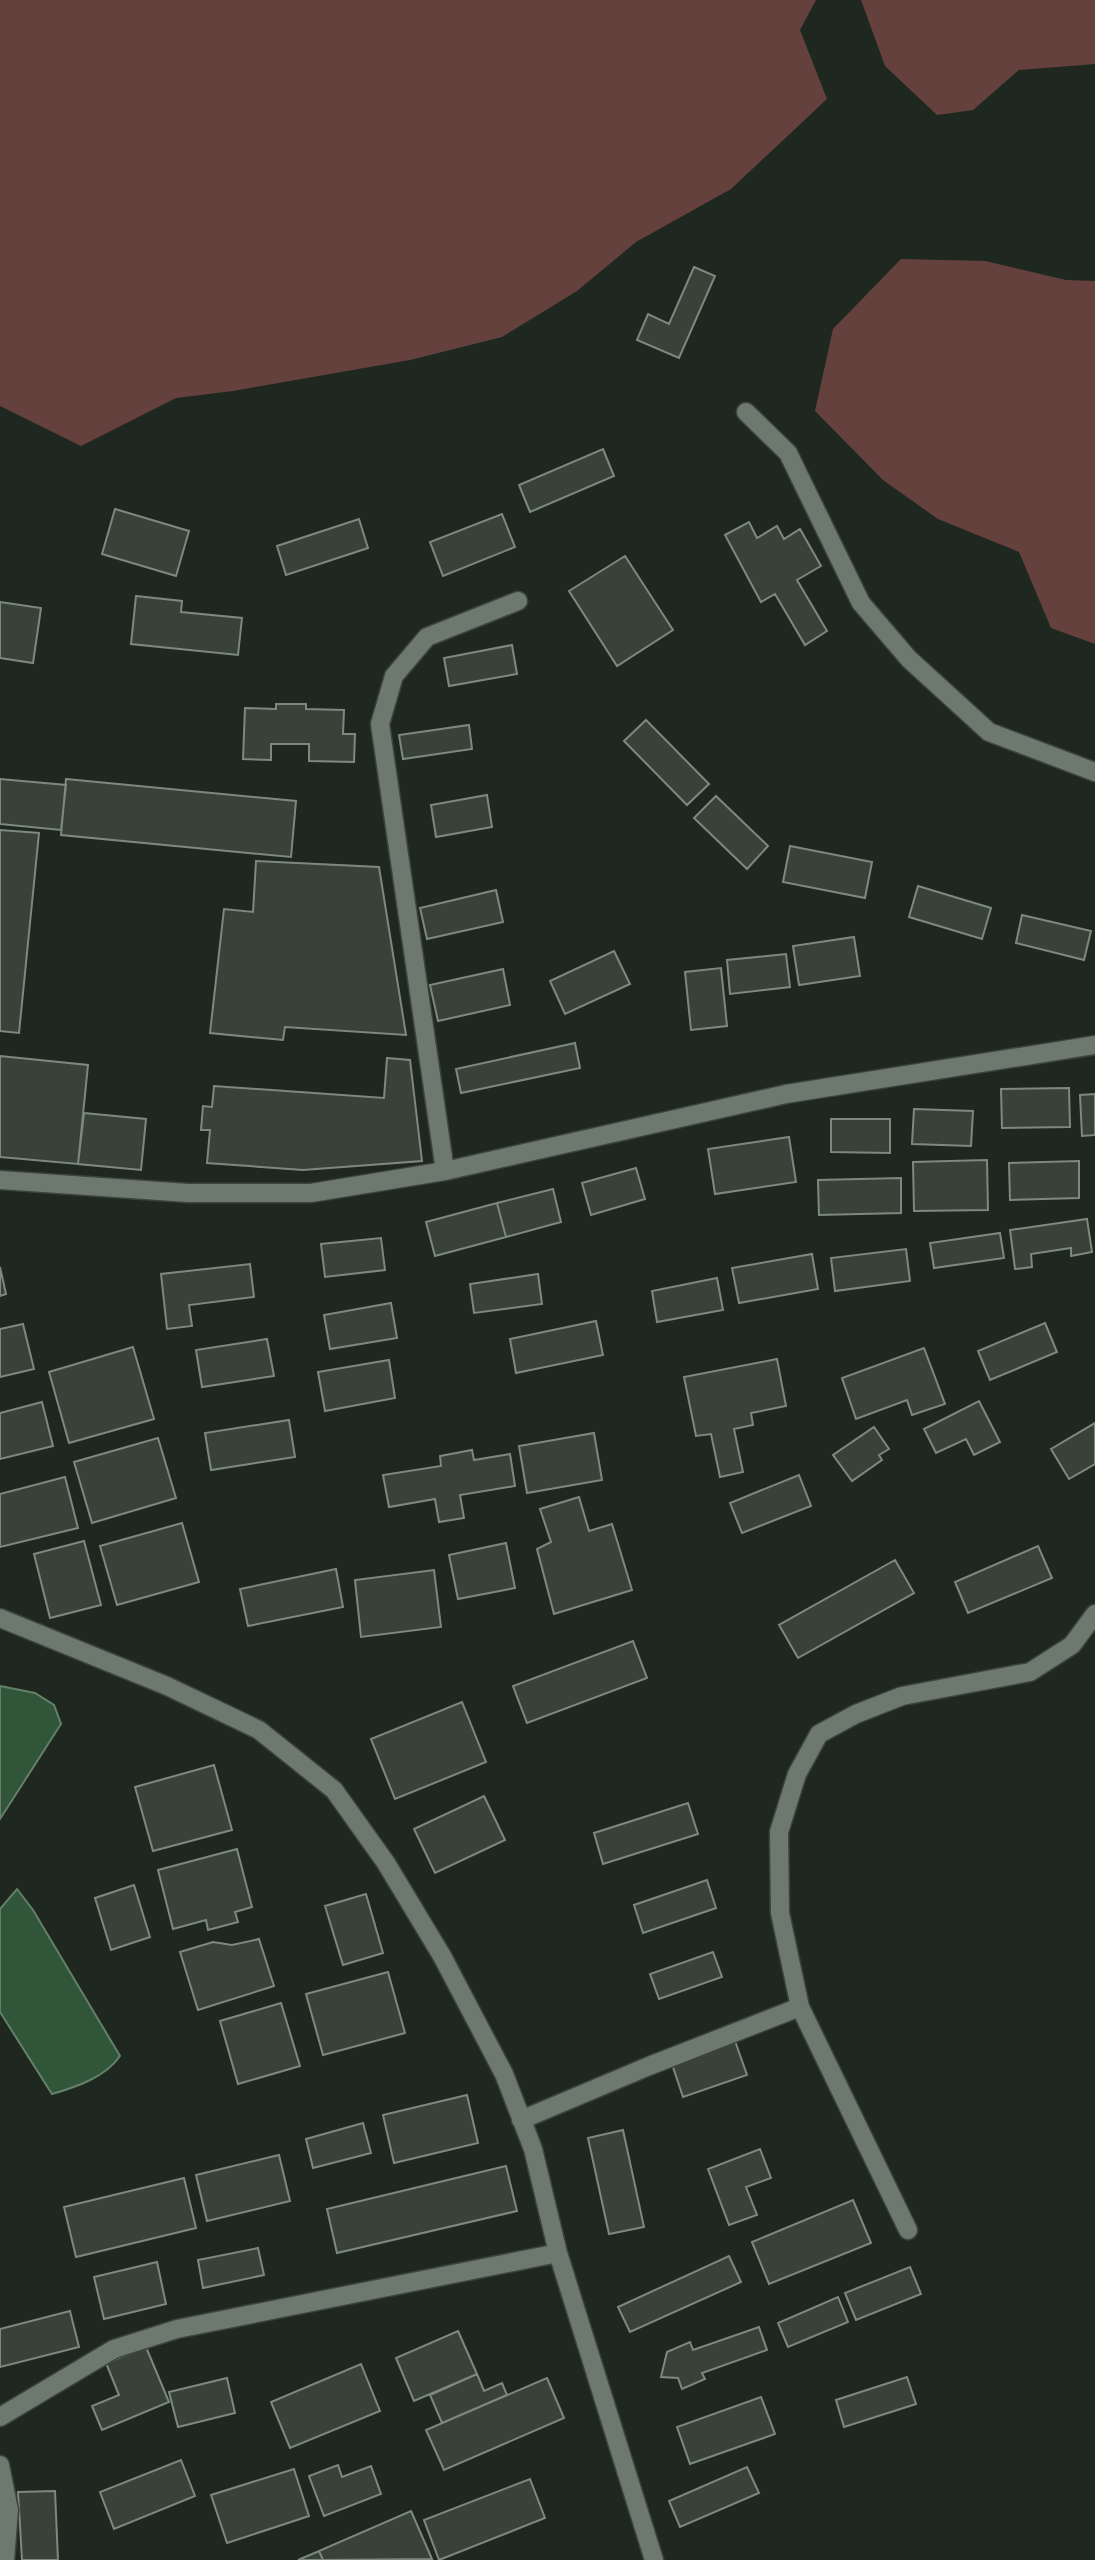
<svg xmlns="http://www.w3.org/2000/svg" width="1095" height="2560" font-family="Ubuntu,sans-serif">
<rect width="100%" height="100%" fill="#1f2820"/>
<path fill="#65413e" d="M0,0h816l-16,30 27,69 -96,90 -95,53 -59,49 -75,46 -92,23 -177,31 -57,7 -95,48 -81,-40z
M861,0h234v64l-76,6 -46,40 -36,5 -52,-49z
M901,259l84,2 81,19 29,1v363l-44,-16 -32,-76 -81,-33 -55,-39 -68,-69 18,-82z"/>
<path fill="#315539" stroke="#64806a" stroke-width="2" d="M0,1686l35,7 19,12 7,19 -61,95z
M17,1889l16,21 87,146c-14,21 -44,31 -68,38l-52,-82v-103z"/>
<path fill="#384239" stroke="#7d897f" stroke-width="2" d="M694,267l21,9 -36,82 -42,-18 11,-26 21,10z
M603,449l11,27 -84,36 -11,-27z
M115,509l74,22 -13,45 -74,-22z
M502,514l13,33 -72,29 -13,-34z
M359,519l9,29 -82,27 -9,-29z
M749,522l8,16 20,-12 7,13 16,-10 21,37 -24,14 30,51 -22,14 -30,-51 -14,8 -36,-67z
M625,556l48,74 -56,36 -48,-75z
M136,596l46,5 -1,11 61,6 -4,37 -107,-11z
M0,602l41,6 -8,55 -33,-5z
M512,645l5,29 -68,12 -5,-28z
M276,704h30v5l38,1 -1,24h12l-1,28 -45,-1v-17h-38v16l-28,-1 2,-51 31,1z
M646,720l63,64 -22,21 -63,-64z
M469,725l3,24 -69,10 -4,-24z
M0,779l66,6 -5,45 -61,-6z
M66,779l230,22 -5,56 -230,-22z
M487,795l5,32 -56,10 -5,-32z
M716,796l52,50 -21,23 -53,-51z
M0,830l39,3 -20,200 -19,-2z
M790,846l82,16 -7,36 -82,-16z
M256,861l123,6 27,168 -121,-8 -2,13 -73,-7 14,-124 29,3z
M918,886l73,22 -9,31 -73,-22z
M496,890l7,32 -76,17 -7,-31z
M1022,915l69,16 -7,29 -68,-17z
M854,937l6,39 -61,9 -6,-39z
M614,951l16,33 -65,30 -15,-33z
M786,954l4,33 -60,7 -3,-34z
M721,968l6,58 -36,4 -6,-58z
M503,969l7,36 -72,16 -8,-36z
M575,1043l5,25 -119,25 -5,-24z
M0,1056l88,9 -10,99 -78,-7z
M387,1058l23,2 12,101 -119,9 -96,-7 3,-33h-9l2,-24 9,1 2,-21 170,12z
M1069,1088l1,39 -68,1 -1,-39z
M1095,1094v41l-13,1 -2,-41z
M914,1109l59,2 -2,35 -59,-2z
M84,1113l62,6 -5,51 -63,-6z
M831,1119h59v34l-59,-1z
M789,1137l7,45 -81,12 -7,-45z
M987,1160l1,50 -74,1 -1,-49z
M1079,1161v37l-69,2 -1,-37z
M636,1168l9,31 -54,16 -9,-32z
M901,1178v35l-82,2 -1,-35z
M553,1189l8,33 -55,15 -9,-34z
M497,1203l9,34 -71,19 -9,-34z
M1087,1219l5,33 -21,4v-8l-40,6 1,13 -17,2 -5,-39z
M1000,1233l4,25 -70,10 -4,-25z
M381,1238l4,32 -60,7 -4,-33z
M906,1249l4,32 -75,10 -4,-33z
M812,1254l6,35 -79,14 -7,-35z
M250,1264l4,33 -65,8 3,21 -25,3 -6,-55z
M0,1267l6,27 -6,2z
M538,1274l4,30 -68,9 -4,-29z
M717,1278l6,32 -66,12 -5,-31z
M391,1303l6,35 -67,11 -6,-34z
M596,1321l7,34 -87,18 -6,-34z
M1045,1323l12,29 -67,28 -12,-29z
M23,1324l11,45 -34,8v-48z
M267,1339l7,37 -72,11 -6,-37z
M133,1347l21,72 -85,24 -20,-71z
M924,1348l21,56 -33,11 -5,-15 -51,19 -14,-41z
M777,1359l9,47 -35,7 2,12 -19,4 9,43 -23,5 -9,-43 -15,2 -12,-59z
M389,1360l6,38 -70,13 -7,-39z
M979,1401l21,41 -26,13 -8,-16 -30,14 -12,-24z
M42,1402l11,44 -53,13v-46z
M289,1420l6,37 -84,13 -6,-37z
M1095,1423v41l-26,15 -18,-30z
M874,1427l15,22 -10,6 3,5 -30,21 -19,-26z
M594,1433l8,47 -75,13 -8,-47z
M158,1438l18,60 -84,25 -18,-61z
M472,1450l2,10 36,-6 5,32 -55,9 4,23 -25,4 -4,-23 -46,8 -6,-32 58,-9 -1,-10z
M799,1475l12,31 -69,27 -12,-30z
M65,1477l13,51 -78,19v-53z
M579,1497l10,34 23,-7 20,66 -78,24 -17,-65 14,-7 -11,-33z
M182,1523l17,59 -82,23 -17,-59z
M84,1541l17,64 -51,13 -16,-64z
M506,1543l9,45 -57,11 -9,-44z
M1038,1546l14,32 -84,35 -13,-31z
M895,1560l19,33 -116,65 -19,-33z
M336,1569l7,38 -95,19 -8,-37z
M434,1570l7,57 -80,10 -6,-57z
M633,1641l14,37 -120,45 -14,-37z
M462,1702l24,60 -91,37 -24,-60z
M214,1765l18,65 -79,21 -18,-64z
M484,1796l21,44 -70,33 -21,-44z
M688,1803l10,31 -95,30 -9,-31z
M237,1849l15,58 -17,5 3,10 -30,8 -2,-10 -33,9 -15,-59z
M707,1880l9,28 -73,25 -9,-28z
M134,1885l16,52 -39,13 -16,-52z
M366,1894l17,59 -40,12 -18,-59z
M259,1939l15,47 -76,24 -18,-58 33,-10 19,3z
M713,1952l9,25 -63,22 -9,-25z
M388,1972l17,61 -82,22 -17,-61z
M281,2003l19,63 -62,18 -18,-63z
M735,2041l12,34 -64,22 -11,-33z
M467,2095l11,48 -84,20 -11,-48z
M363,2123l8,30 -58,15 -7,-29z
M623,2130l21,97 -35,7 -21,-96z
M760,2149l11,29 -25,9 11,28 -28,10 -21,-56z
M279,2155l11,46 -83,20 -11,-46z
M506,2166l11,45 -180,42 -10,-44z
M184,2178l12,50 -120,29 -12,-50z
M853,2200l18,43 -102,41 -17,-42z
M258,2248l6,27 -61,13 -5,-28z
M729,2256l12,26 -111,50 -12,-25z
M157,2262l9,42 -62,15 -10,-42z
M910,2267l11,27 -65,26 -11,-27z
M838,2297l10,25 -60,25 -10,-24z
M70,2311l9,36 -79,20v-38z
M759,2327l8,23 -65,23 3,6 -23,10 -4,-11 -17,-1 6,-25 23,-10 3,8z
M458,2331l19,43 -63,27 -18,-43z
M146,2347l23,55 -67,28 -10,-24 27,-11 -13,-32z
M361,2364l19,47 -90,37 -19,-46z
M477,2374l7,17 18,-8 5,12 -65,28 -12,-28z
M907,2377l9,27 -72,23 -8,-27z
M227,2378l8,35 -57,14 -9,-35z
M547,2378l17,40 -120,52 -18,-40z
M761,2397l14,37 -85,30 -13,-37z
M181,2460l14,36 -81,33 -14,-37z
M338,2465l4,12 29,-11 10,28 -57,22 -15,-40z
M747,2467l12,26 -79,34 -11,-26z
M294,2469l15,47 -82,27 -16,-48z
M530,2479l15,39 -106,42 -15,-40z
M55,2491l3,69h-36l-4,-68z
M411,2511l21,48 -109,1 -4,-9z
M319,2551l4,9h-25z"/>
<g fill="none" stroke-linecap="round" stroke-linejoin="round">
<defs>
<path id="street" d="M746,412l42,41 73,150 48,56 80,73 106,40
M445,1171l-65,-447 14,-48 33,-39 91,-36
M0,1180l188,13h123l134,-22 341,-77 309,-49
M0,1618l167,68 92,44 75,60 52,73 56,93 62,118 29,75 25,104 96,307
M521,2120l128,-54 151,-59
M908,2230l-108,-223 -20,-94 -1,-81 18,-58 22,-40 37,-20 46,-18 128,-24 42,-27 23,-31
M0,2417l114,-68 63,-20 381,-76
M0,2465l9,45 -4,50"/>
</defs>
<use href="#street" stroke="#3b433d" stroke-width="21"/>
<use href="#street" stroke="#6d786f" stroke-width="18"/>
</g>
</svg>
